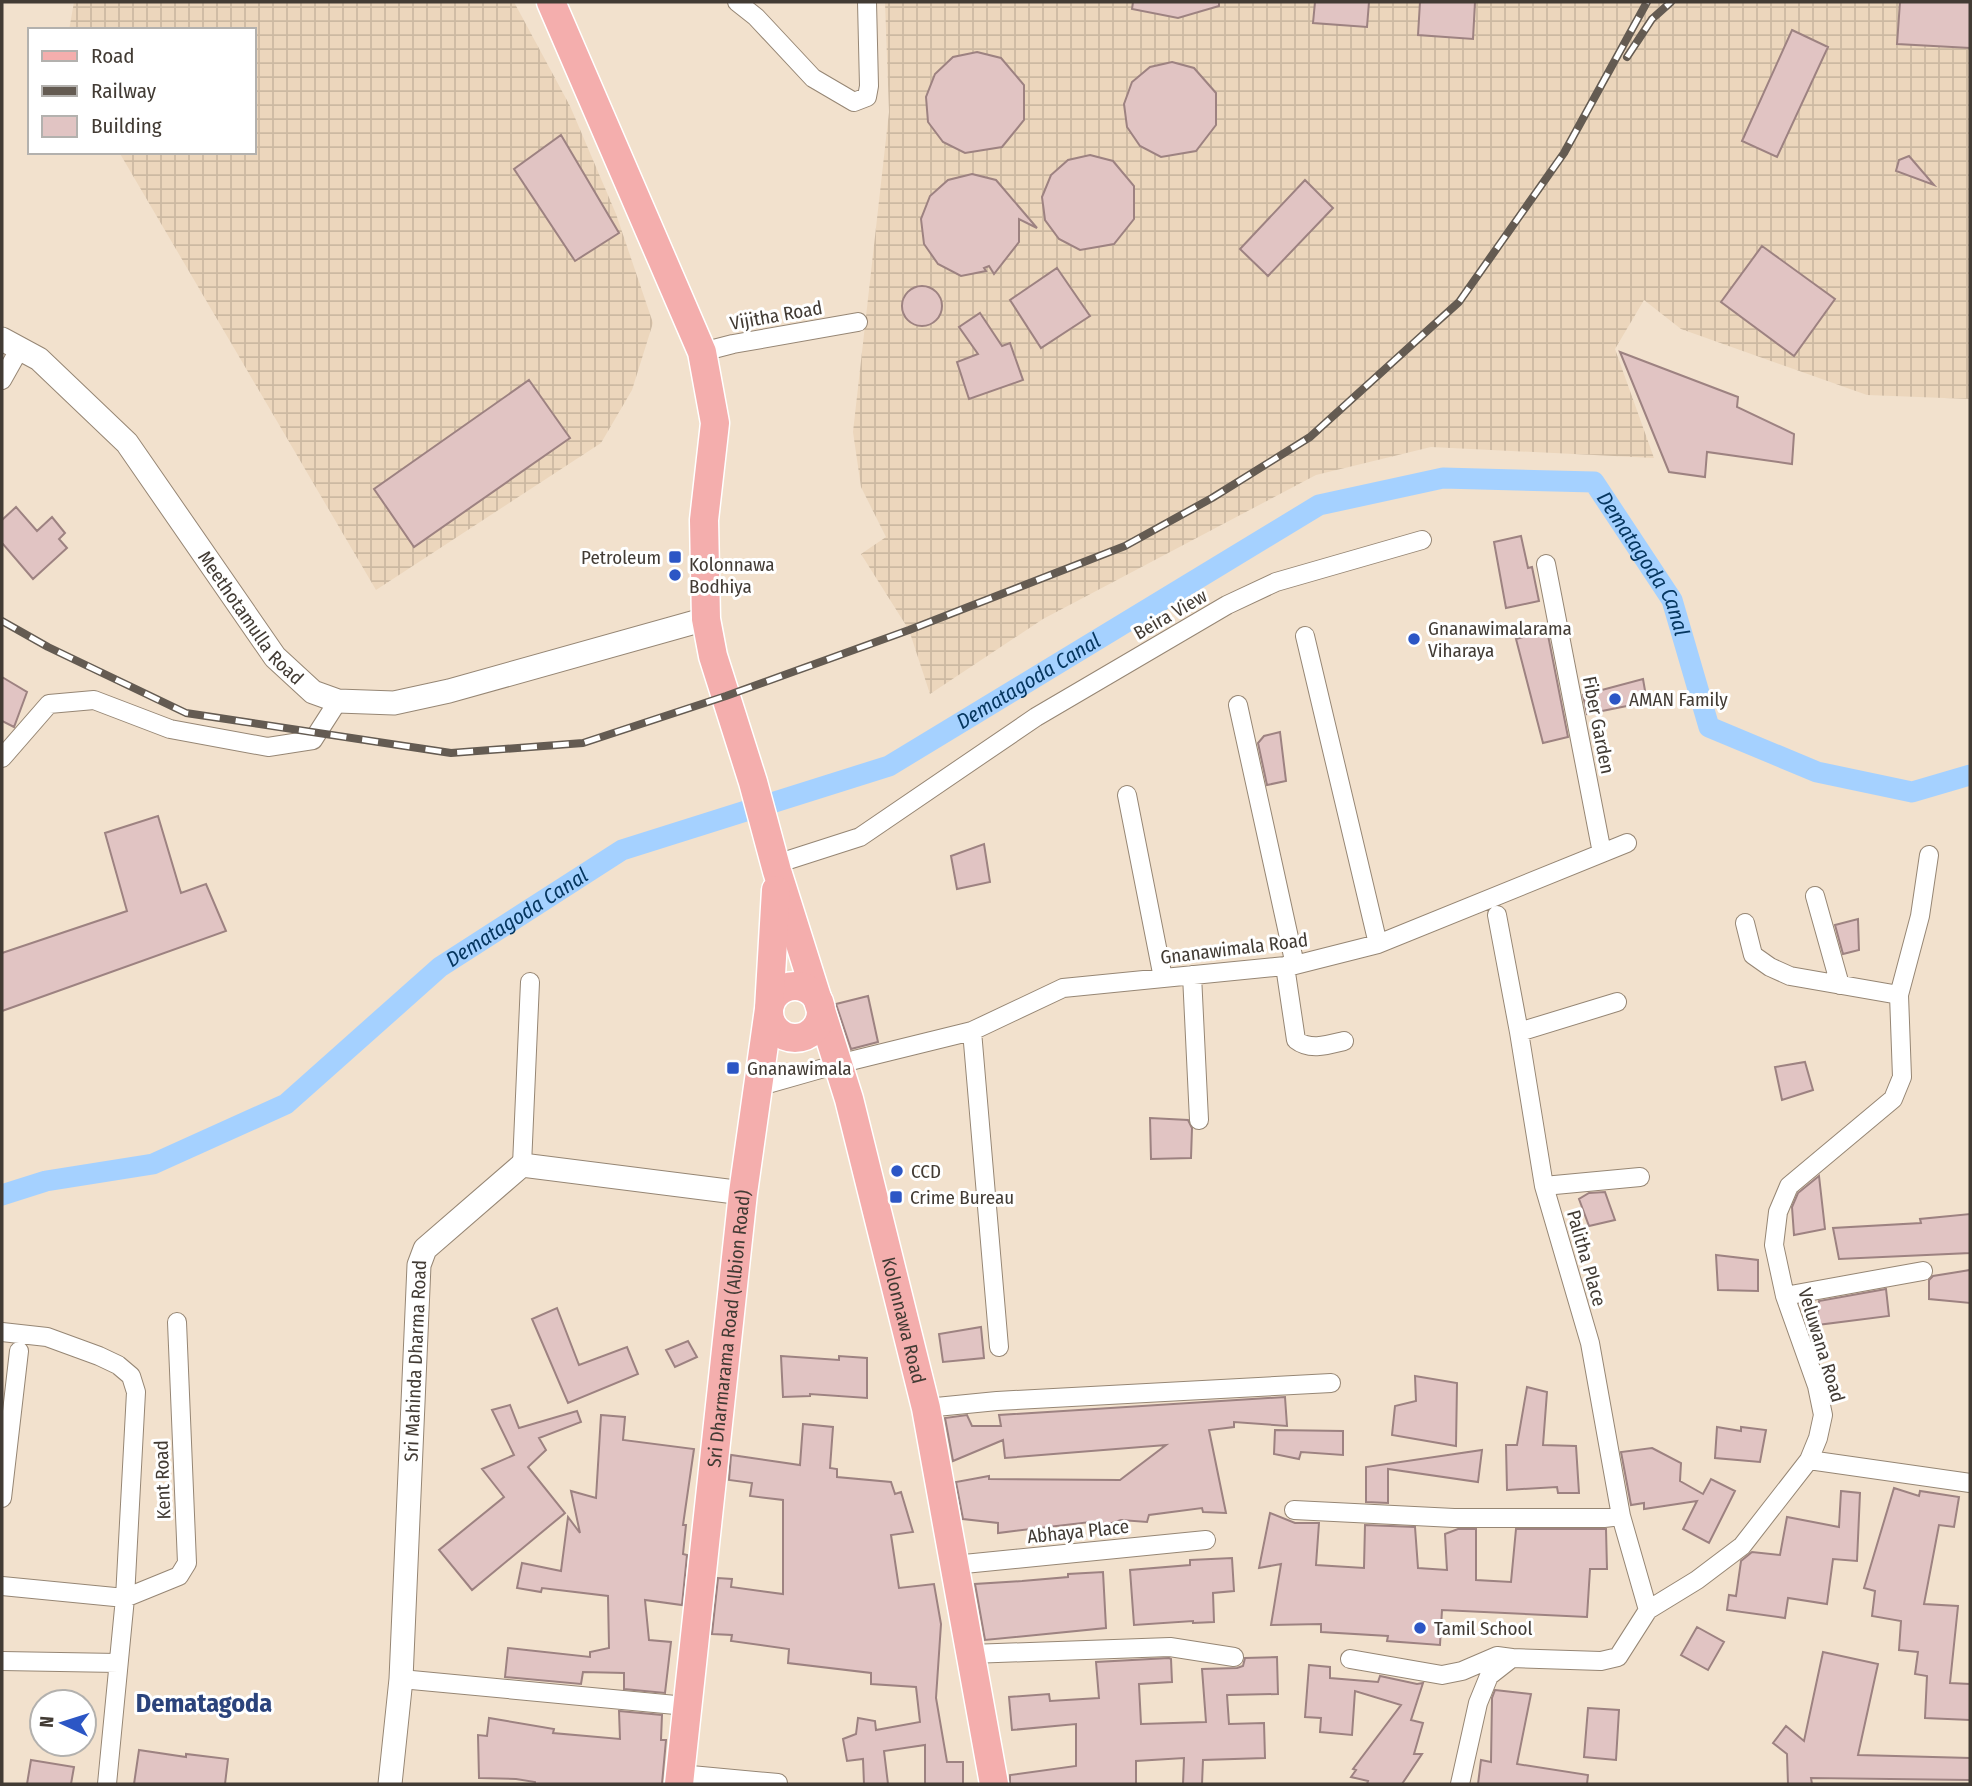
<svg xmlns="http://www.w3.org/2000/svg" width="1972" height="1786" font-family="'Fira Sans Condensed',sans-serif">
<defs>
<pattern id="industrial-grid" width="8" height="8" patternUnits="userSpaceOnUse" patternTransform="scale(1.75)"><rect width="8" height="8" fill="#ecd6bc"/><path d="M0 4h8M4 0v8" fill="none" stroke="#ccb9a2"/></pattern>
</defs>
<rect width="100%" height="100%" fill="#f2e1cd"/>
<path fill="url(#industrial-grid)" d="M74,2h440l56,104 46,108 37,109 -21,67 -31,53 -225,147 -257,-438h135v-122h-185z
M885,2h1085v397l-103,-4 -186,-66 -37,-29 -29,49 39,109 -223,-11 -115,28 -273,144 -113,75 -21,-64 -48,-76 25,-17 -25,-50 -8,-55 36,-320z"/>
<g fill="none" stroke-linecap="round" stroke-linejoin="round">
<path stroke="#a5d1ff" stroke-width="21" id="s1" d="M2,1195l44,-14 107,-17 133,-60 154,-137 182,-117 267,-84 430,-261 124,-27 151,4 78,118 37,127 108,45 95,20 58,-17"/>
</g>
<path fill="#e1c4c3" stroke="#9d8281" stroke-width="2" d="M1133,2h86v4l-41,12 -46,-9z
M1315,2h54l-2,25 -54,-4z
M1420,2h55l-2,37 -55,-4z
M1900,2h70v46l-73,-4z
M1792,30l36,17 -51,110 -35,-16z
M977,52l24,6 23,27v35l-22,27 -37,6 -22,-11 -15,-20 -2,-25 9,-23 18,-17z
M1172,62l22,6 22,25v32l-20,26 -35,6 -21,-11 -13,-19 -3,-23 8,-22 18,-15z
M561,135l58,98 -44,28 -61,-92z
M1090,155l23,6 21,25v33l-20,25 -34,6 -21,-11 -14,-19 -3,-23 9,-22 17,-15z
M1909,156l25,29 -38,-14 3,-11z
M972,174l24,6 41,48 -18,-9v23l-25,32 -5,-8 -5,2 2,3 -25,5 -23,-12 -14,-20 -3,-25 9,-23 18,-16z
M1305,180l28,28 -65,68 -28,-27z
M1762,246l73,53 -41,57 -73,-54z
M1057,268l33,48 -49,32 -31,-48z
M902 306a20 20 0 1 1 40 0a20 20 0 1 1-40 0Z
M980,313l22,33 8,-3 13,37 -54,19 -12,-37 21,-8 -19,-27z
M1620,352l118,45 -1,10 57,27 -2,30 -85,-12 -2,25 -36,-5z
M529,380l41,58 -156,109 -40,-58z
M16,507l21,24 15,-14 13,16 -6,6 8,9 -34,31 -31,-36v-23z
M1521,536l7,32 4,-1 7,34 -33,7 -12,-66z
M1547,630l21,107 -25,6 -27,-104z
M2,677l25,15 -13,35 -12,-6z
M1643,679l4,23 -60,12 -4,-19z
M1280,732l6,49 -19,4 -9,-42 6,-7z
M158,816l23,77 25,-9 20,47 -224,80v-58l125,-42 -22,-78z
M984,844l6,38 -33,7 -6,-33z
M1858,919l1,31 -16,4 -8,-29z
M868,996l10,46 -27,7 -15,-45z
M1805,1062l8,28 -31,10 -7,-33z
M1150,1118l38,2 4,8 -1,30 -40,1z
M1819,1176l6,53 -31,6 -2,-28 6,-14z
M1605,1192l10,28 -26,6 -10,-27 10,-6z
M1970,1214v39l-131,6 -6,-31 88,-5 -1,-4z
M1716,1255l42,5v31l-40,-1z
M1970,1270v33l-41,-4v-19l4,-4z
M1886,1289l3,27 -72,9 2,-24z
M557,1308l22,57 48,-18 11,27 -70,29 -36,-84z
M981,1327l3,31 -41,4 -4,-28z
M688,1341l9,16 -22,10 -9,-17z
M781,1356l58,4v-4l28,2v40l-57,-4v2l-27,1z
M1415,1376l42,7 -1,63 -64,-11 3,-29 21,-5z
M1527,1387l20,5 -4,53 33,1 3,47h-21l-1,-6 -50,3 -1,-45h11z
M1285,1397l2,29 -53,-4v5l-25,3 17,83 -23,-1 -1,-4 -53,7 -2,7 -26,-2 -30,10 -1,-8 -92,11v-10l-35,-4 -7,-37 33,-6v3l131,1 46,-35 -161,13 -2,-18 -50,21 -8,-43 22,-3 5,11h29l-2,-11z
M510,1405l9,23 58,-17 4,11 -42,16 7,12 -18,17 37,46 -93,77 -33,-40 65,-53 -22,-28 32,-14 -22,-45z
M601,1415l24,2 -2,23 71,9 -11,76h3l-3,29 4,1 -5,50 -37,-5 4,40 22,2 -6,51 -41,-4v-16l-41,-1 -2,12 -76,-7 3,-29 82,9v-5l19,-4 -1,-52 -66,-8 -1,4 -24,-4 5,-25 39,8 7,-54 12,16 -9,-42 25,7z
M803,1424l30,3 -3,41 7,1v8l54,5 4,12 6,-2 12,40 -22,3 8,53 35,-4 7,40 -5,74 11,64h16v22h-38v-39l-41,6 4,33h-24l-1,-25 -16,2 -4,-22 13,-5 2,-16 17,3 1,9 44,-8 -4,-35 -45,-3v-11l-83,-10 1,-14 -58,-8 1,-6 -20,-1 6,-56 14,1 -1,8 52,7v-94l-33,-4 2,-13 -23,-3 2,-25 69,10z
M1717,1427l24,4v-4l25,3 -6,32 -45,-4z
M1275,1430l68,1v24l-42,-3 -2,7 -25,-5z
M1652,1448l29,15 -1,18 23,13 8,-15 24,12 -26,52 -26,-14 14,-28 -53,8v-6l-13,2 -10,-53z
M1482,1450l-4,32 -90,-13v34l-22,-1v-35z
M1894,1488l25,8 1,-5 39,6 -5,30 -15,-2 -15,79 34,2 -8,77 20,1v36l-45,-2 2,-42 -12,-2 3,-22 -19,-2 2,-29 -29,-5 3,-25 -11,-3z
M1841,1491l19,2 -3,68 -24,-2 -6,45 -39,-6 -3,20 -58,-8 2,-15 7,1 5,-35 11,-9 28,3 7,-38 52,10z
M1270,1513l25,10h24l-3,42 48,3 1,-43 50,2 3,41 29,2 -2,-36 13,-5h18v51l35,2 5,-53h90l1,40h-17l-3,48 -145,-7 -2,35 -53,-4 1,-5 -67,-4v-8l-50,1 10,-61 -22,4z
M1232,1558l2,33 -21,2 1,29 -21,1v-2l-59,4 -4,-55 60,-5v-5z
M1103,1572l3,56 -121,12 -10,-56 47,-3 46,-4v-3z
M1697,1627l27,15 -16,28 -27,-15z
M1823,1652l55,12 -20,91 112,3v22l-159,-2 1,6h-24l-1,-30 -14,-11 13,-17 18,15z
M1277,1657l1,37 -51,1 2,29 35,-1 1,35 -62,2 -1,24h-19l1,-26 -48,3v23h-126v-9l66,-9v-42l-64,6 -3,-33 40,-3 1,7 49,-3 -3,-36 73,-4 2,1 1,23 -33,2 2,40 65,-2 -4,-53 35,-1 6,-2 2,-8z
M1309,1665l21,2v11l48,4 2,-6 37,8 6,-1 -12,37 12,3 -9,31h8l-20,30h-35l1,-3 -17,-4 5,-7 -3,-1 48,-64 -46,-14 -3,44 -32,-3 1,-14 -16,-1z
M1495,1690l36,4 -14,70 71,11 -1,9h-109l3,-24 10,2 1,-64z
M1588,1708l31,2 -3,50 -32,-3z
M619,1711l43,4 -1,25h5l-4,44h-127v-2l-19,-3 -37,-1 -1,-43 9,1 2,-18 65,11 -1,4 67,6z
M139,1750l47,7v-3l42,5 -3,25h-91z
M31,1760l43,7 -3,17h-44z"/>
<g fill="none" stroke-linecap="round" stroke-linejoin="round">
<defs>
<path id="minor" d="M737,2l19,15 57,61 41,24 13,-5 2,-11 -2,-84
M702,352l31,-8 125,-22
M2,380l18,-32
M1546,564l56,289
M1305,636l73,308
M1238,705l57,260
M2,758l47,-54 45,-4 76,29 98,18 45,-7 25,-39
M1127,795l36,183
M776,864l84,-27 176,-120 191,-112 49,-23 146,-42
M1815,896l25,89
M1497,915l22,117 25,154 46,157 31,173 27,94
M1745,923l8,32 17,12 20,9 109,19
M1285,966l11,74c14,11 32,5 48,1
M1192,975l7,145
M972,1031l27,316
M1519,1032l98,-30
M757,1087l81,-23 134,-33 91,-43 232,-23 83,-21 249,-101
M522,1165l8,-183
M1544,1186l96,-9
M1785,1296l138,-25
M2,1332l45,5 52,19 19,9 13,11 5,16 -11,206 -18,186
M926,1408l71,-7 334,-18
M1809,1460l161,23
M2,1498l17,-147
M1294,1510l160,8h150l17,-2
M954,1565l252,-25
M2,1586l123,12 54,-22 8,-13 -10,-241
M970,1654l200,-7 64,10
M1350,1659l92,16 20,-4 35,-15 15,2
M2,1661l116,2
M401,1679l285,27
M680,1774l98,9
M1460,1784l18,-81 11,-27 23,-18 89,3 17,-4 30,-47 49,-30 45,-34 67,-86 9,-22 5,-23 -6,-29 -32,-90 -11,-51 4,-33 11,-26 104,-87 9,-22 -3,-82 21,-79 9,-61"/>
<g id="tertiary">
<path id="s2" d="M2,339l37,20 88,84 148,214 38,35 25,9 56,2 55,-12 257,-72"/>
<path id="s3" d="M390,1784l11,-105 18,-414 6,-16 97,-84 221,28"/>
</g>
<g id="primary">
<path id="s4" d="M551,2l151,350 13,71 -11,97 2,99 7,37 40,126 24,89 72,228 77,309 68,376"/>
<circle cx="795" cy="1012" r="26"/>
<path id="s5" d="M679,1784l64,-591 26,-184 7,-119"/>
</g>
</defs>
<use href="#minor" stroke="#968674" stroke-width="20"/>
<use href="#tertiary" stroke="#968674" stroke-width="25"/>
<use href="#primary" stroke="#fff" stroke-width="31"/>
<use href="#minor" stroke="#fff" stroke-width="18"/>
<use href="#tertiary" stroke="#fff" stroke-width="23"/>
<use href="#primary" stroke="#f4aead" stroke-width="28"/>
<defs>
<path id="rail" d="M1627,57l25,-38 19,-17
M2,621l46,26 138,66 265,40 132,-10 143,-47 183,-66 216,-84 87,-48 98,-61 149,-135 105,-149 83,-151"/>
</defs>
<use href="#rail" stroke="#645b52" stroke-width="8"/>
<use href="#rail" stroke="#fff" stroke-width="5" stroke-dasharray="16" stroke-linecap="butt"/>
</g>
<g fill="#2c56c5" stroke="#fff" stroke-width="2.5">
<rect x="668" y="550" width="14" height="14" rx="3.5"/>
<circle cx="675" cy="575" r="7"/>
<circle cx="1414" cy="639" r="7"/>
<circle cx="1615" cy="699" r="7"/>
<rect x="726" y="1061" width="14" height="14" rx="3.5"/>
<circle cx="897" cy="1171" r="7"/>
<rect x="889" y="1190" width="14" height="14" rx="3.5"/>
<circle cx="1420" cy="1628" r="7"/>
</g>
<g text-anchor="middle" stroke-width="6" stroke-linejoin="round" paint-order="stroke">
<g font-size="19" fill="#423b34" stroke="#fff">
<text transform="translate(776 315) rotate(-10)" y="7">Vijitha Road</text>
<text transform="translate(1170 614) rotate(-30)" y="7">Beira View</text>
<text dy="7" stroke="none"><textPath href="#s2" startOffset="378">Meethotamulla Road</textPath></text>
<text transform="translate(1599 725) rotate(79)" y="7">Fiber Garden</text>
<text transform="translate(1234 948) rotate(-7)" y="7">Gnanawimala Road</text>
<text transform="translate(1587 1258) rotate(74)" y="7">Palitha Place</text>
<text dy="7" stroke="none"><textPath href="#s4" startOffset="1379">Kolonnawa Road</textPath></text>
<text dy="7" stroke="none"><textPath href="#s5" startOffset="458">Sri Dharmarama Road (Albion Road)</textPath></text>
<text transform="translate(1822 1345) rotate(73)" y="7">Veluwana Road</text>
<text dy="7" stroke="none"><textPath href="#s3" startOffset="424">Sri Mahinda Dharma Road</textPath></text>
<text transform="translate(162 1480) rotate(-92)" y="7">Kent Road</text>
<text transform="translate(1078 1531) rotate(-6)" y="7">Abhaya Place</text>
</g>
<g font-size="19" fill="#423b34" stroke="#fff" text-anchor="start">
<text x="661" y="564" text-anchor="end">Petroleum</text>
<text x="689" y="571">Kolonnawa<tspan x="689" dy="22">Bodhiya</tspan></text>
<text x="1428" y="635">Gnanawimalarama<tspan x="1428" dy="22">Viharaya</tspan></text>
<text x="1629" y="706">AMAN Family</text>
<text x="747" y="1075">Gnanawimala</text>
<text x="911" y="1178">CCD</text>
<text x="910" y="1204">Crime Bureau</text>
<text x="1434" y="1635">Tamil School</text>
</g>
<g font-size="21" font-style="italic" fill="#063760" stroke="#fff">
<text dy="7" stroke="none"><textPath href="#s1" startOffset="1880">Dematagoda Canal</textPath></text>
<text dy="7" stroke="none"><textPath href="#s1" startOffset="1166">Dematagoda Canal</textPath></text>
<text dy="7" stroke="none"><textPath href="#s1" startOffset="598">Dematagoda Canal</textPath></text>
</g>
<g font-size="26" font-weight="bold" fill="#2b437b" stroke="#fff">
<text x="204" y="1712">Dematagoda</text>
</g>
</g>
<rect width="1972" height="1786" fill="none" stroke="#423b34" stroke-width="7"/>
<rect x="28" y="28" width="228" height="126" fill="#ffffff" stroke="#b3b1ae" stroke-width="2"/>
<rect x="42" y="51" width="35" height="10" fill="#f4aead" stroke="#b3b1ae" stroke-width="2"/>
<text x="91" y="63" font-size="21" fill="#423b34">Road</text>
<rect x="42" y="86" width="35" height="10" fill="#645b52" stroke="#b3b1ae" stroke-width="2"/>
<text x="91" y="98" font-size="21" fill="#423b34">Railway</text>
<rect x="42" y="116" width="35" height="21" fill="#e1c4c3" stroke="#b3b1ae" stroke-width="2"/>
<text x="91" y="133" font-size="21" fill="#423b34">Building</text>
<g transform="translate(63 1723) rotate(274)"><circle r="33" fill="#ffffff" stroke="#b3b1ae" stroke-width="2"/>
<path d="M0-5L12 26L0 18L-12 26Z" fill="#2c56c5"/>
<text y="-10" font-size="19" font-weight="bold" text-anchor="middle" fill="#423b34">N</text>
</g>
</svg>
